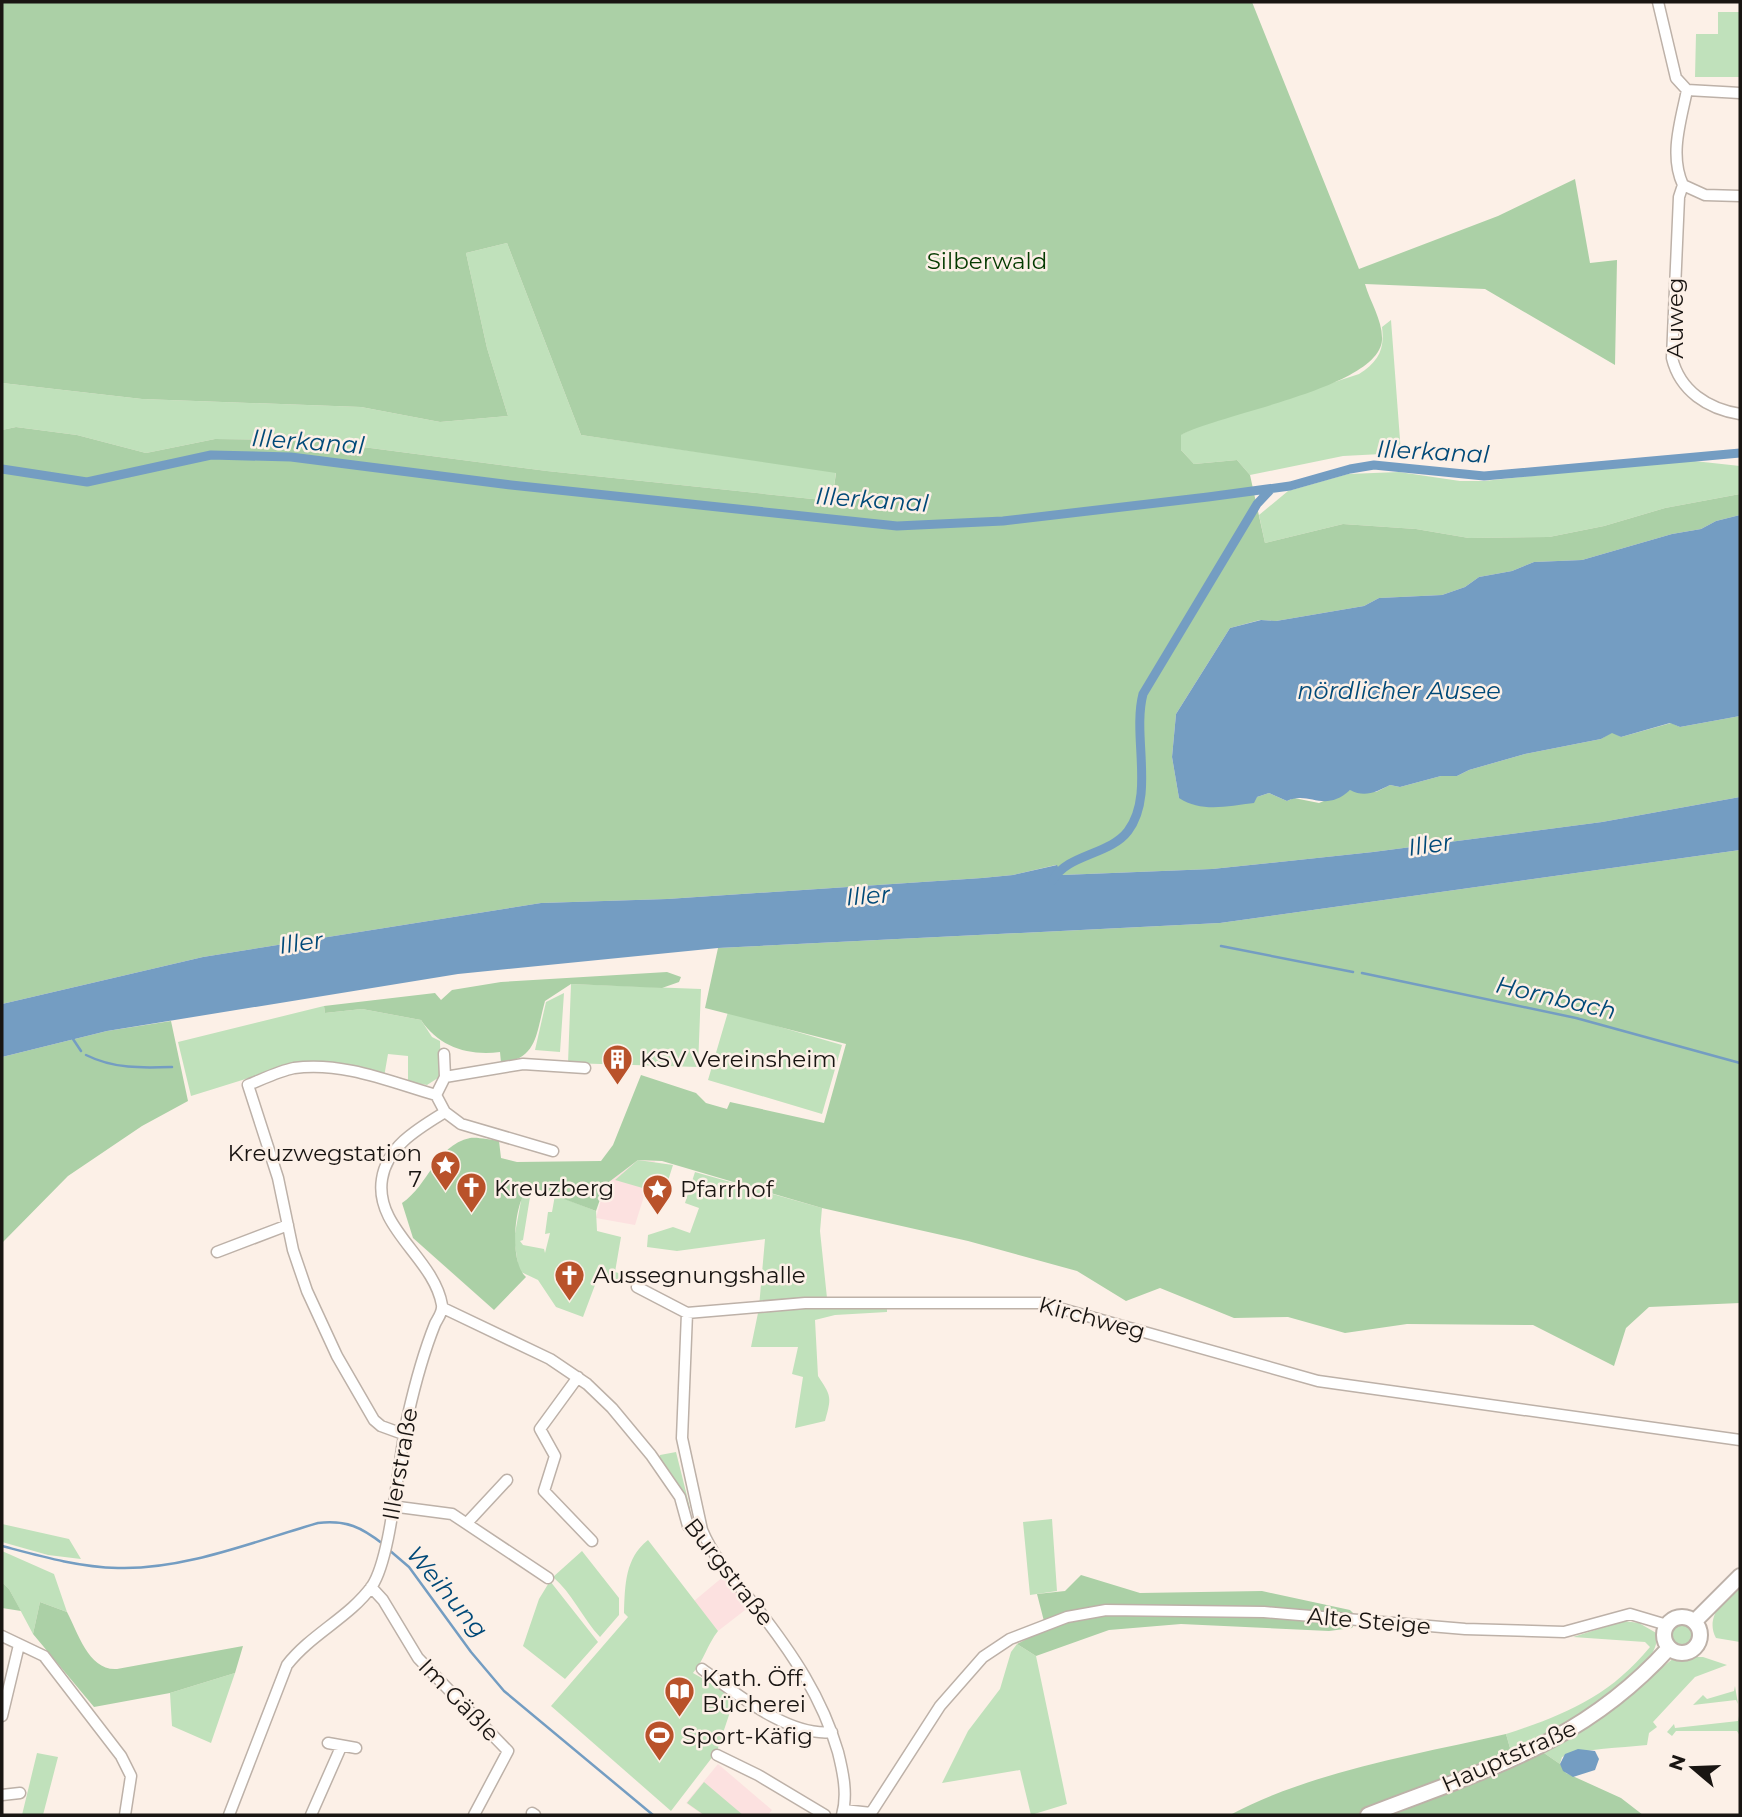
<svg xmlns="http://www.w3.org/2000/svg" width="1742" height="1817" font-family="Montserrat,sans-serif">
<rect width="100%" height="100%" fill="#fcf0e7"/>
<path fill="#fce1e0" d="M638,1160l17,1 -20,64 -39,-7 9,-33z
M724,1576l25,31 -31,24 -24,-30z
M718,1764l54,46 -4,5h-65l-17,-12z"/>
<path fill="#c0e1bb" d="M1718,12h22v65h-45l1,-43h22z
M507,243l74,192 255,37 -4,29 -285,-30 -238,-31 -94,-1 -69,14 -69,-18 -61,-8 -14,3v-47l140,16 219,8 79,15 68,-6 -21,-68 -21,-95z
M1391,320l10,133 -58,3 -93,19 -13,-15 -43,4 -13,-14 -1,-15 14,-7 165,-54c19,-12 26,-24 23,-47z
M1685,460l55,6v28l-75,14 -61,18 -55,11 -80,1 -53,-9 -73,-5 -78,19 -6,-28 29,-24 60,-17 51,-2 61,9h24z
M571,984l130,5 -3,78 -130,-4z
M564,993l-4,59 -25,-2 11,-48z
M324,1006l1,7 37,-4 59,11 11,17 8,4 1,35 -14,9 -19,-3v-26l-20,-2 -4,23 -97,-11 -96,30 -13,-54z
M728,1012l114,33 -20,69 -114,-34z
M638,1160l35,5 -7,22 -17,-6 -3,8 -31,-9z
M695,1172l127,36 -2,23 7,67 -68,9 6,-68 -88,12 -30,-4 1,-12 25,-8 17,6 9,-25 -14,-5z
M522,1195l8,2 -7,43 -3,1 3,4 21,4 1,4 5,-20 -5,1 3,-22h4l3,-17 41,16 1,20 24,6 -6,35 14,4 -1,6 -30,-5 -15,40 -27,-10 -18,-27 -19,-9 -5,-32z
M887,1305v7l-52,3 -20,5 3,56c13,20 14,20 7,45l-30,7 8,-51 -11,-3 6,-27h-47l7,-34 47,-6z
M676,1452l14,56v6h-3l-28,-55 1,-4z
M1052,1519l5,72 -27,4 -7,-73z
M2,1524l67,15 12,20 -33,-4 -46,-13z
M648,1540l70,91c-11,14 -14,29 -25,42l42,24 -18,54 -46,60 -120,-105 77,-89 -4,-4c1,-28 1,-55 24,-73z
M2,1551l52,23 13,38 -27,-10 -7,32 -24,-45 -7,-7z
M582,1551l37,47v17l-19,22c-17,-18 -28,-44 -47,-60z
M550,1581l48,61 -33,37 -42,-33 16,-47z
M1740,1582v60l-24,-4c-12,-22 10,-40 24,-56z
M1664 1635a18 18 0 1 1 36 0a18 18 0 1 1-36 0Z
M1624,1621l15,2 19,11c-4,51 -96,93 -137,113l-11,1 -4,-14c58,-19 103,-37 144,-87l-5,-5 -72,-5z
M1017,1644l19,12 31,148 -36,11 -11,-45 -78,13 26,-52 32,-42 11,-37z
M1675,1657h28l24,8 -32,12 -42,45 4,5 -8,6 -2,12c-29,3 -58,3 -85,12l-2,7 -16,-11 50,-31z
M235,1673l-24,70 -39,-17 -2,-33z
M1735,1686l3,18 -2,-4 -43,5 10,-10 4,4 27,-8z
M1739,1716l1,20 -3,-5h-61l-4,5 -5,-4 7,-8 1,4 63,-7z
M37,1753l21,4 -15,58h-21z
M704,1782l39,33h-39l-17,-12z"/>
<path fill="#abd0a6" d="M2,2h1250l107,267 139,-53 77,-37 15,84 27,-3 -2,105 -130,-76 -120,-5c5,18 18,37 17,56 -3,48 -161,73 -201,95v15l13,14 43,-4 13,15 15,68 78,-19 73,5 53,9 80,-1 55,-11 61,-18 75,-14v21l-24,6 -15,8 -29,5 -90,26 -48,2 -22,9 -33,6 -14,10 -23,8 -63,3 -15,8 -88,15 -16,-1 -30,8 -54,86 -4,43 7,41 78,-1 12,-4 18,8 7,-3 25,5 31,-13 26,2 14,-7 10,2 41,-11h16l12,-6 56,-16 76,-15 11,-7 9,5 50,-14 9,4 60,-11v81l-138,25 -229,30 -161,17 -150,6 -6,-10 -43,10 -31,3 -315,21 -126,4 -338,54 -201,47v-574l14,-3 61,8 69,18 69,-14 94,1 238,31 285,30 4,-28 -255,-38 -74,-192 -41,10 21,95 21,68 -68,6 -79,-15 -219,-8 -140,-16z
M1740,850v453l-91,4 -23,21 -12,38 -81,-41 -126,-1 -62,9 -57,-16 -54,1 -74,-30 -34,13 -49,-30 -109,-30 -146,-33 -160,-47 -24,-1 -33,25 -9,26 -56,-21 -13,-1c-13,16 -18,73 -1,88l-32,33 -81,-72 -11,-35c27,-18 33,-57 68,-65 8,-1 21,2 29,3l2,17 16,4 84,-1 12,-16 28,-70 55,18 10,10 21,6 3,-7 94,21 22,-79 -141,-36 13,-60 502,-25z
M667,972l14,5 -2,5 -17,6 -91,-4 -26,17c-9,32 -7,58 -44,62l-1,-11c-32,4 -61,-5 -79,-32l-59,-11 -37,4 -1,-7 111,-13 6,7 11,-10 49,-8z
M171,1021l17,80 -46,25 -74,50 -66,67v-186l105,-26z
M1081,1575l59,18 122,-2 88,19 8,8 -6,10 -23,3 -148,-7 -72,6 -73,26 -19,-12 29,-15 -9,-35 28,-3z
M2,1582l7,7 12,22 -19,-3z
M40,1602l27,10c11,21 22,59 50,57l126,-23 -8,27 -65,20 -76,14 -61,-73z
M1506,1734l4,14 34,5 16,11 6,9 55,25 22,17h-413c83,-44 184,-60 276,-81z"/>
<path fill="#749dc2" d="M1740,515v201l-60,11 -10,-4 -49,14 -9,-4 -11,6 -76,15 -56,16 -12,6h-16l-41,11 -10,-2c-14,7 -25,13 -40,5 -26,24 -41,0 -63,11l-18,-8 -12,4 -3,6c-26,3 -52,10 -75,-5l-7,-41 4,-43 54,-86 31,-8 15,1 88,-15 15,-8 63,-3 23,-8 14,-10 33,-6 22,-9 48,-2 90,-26 29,-5 15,-8z
M1740,797v53l-520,73 -502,25 -260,26 -351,57 -105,26v-53l201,-47 338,-54 126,-4 315,-21 31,-3 44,-10 5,10 150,-6 161,-17 229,-30z
M1578,1749l17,2 4,8 -4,11 -22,7 -10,-6 -3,-7 5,-10z"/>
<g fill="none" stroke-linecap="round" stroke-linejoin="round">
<path stroke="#749dc2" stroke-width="2.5" d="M1221,946l132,26
M1362,973l214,45 164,45
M73,1039l8,12
M86,1055c28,14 56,13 86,12
M2,1546c38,10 76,21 116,22 67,2 137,-27 200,-45 29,-3 43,4 65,21
M388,1549l21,18 62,85 33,39 149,124"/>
<path stroke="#749dc2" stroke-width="9" d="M2,469l85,13 124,-27 80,2 220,28 386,41 106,-5 205,-24 82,-11 60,-17 24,-4 110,11 256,-23
M1053,880c14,-26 57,-25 75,-49 27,-36 4,-95 15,-137l114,-190 14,-15"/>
<defs>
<path id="street" d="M1658,2l18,76 11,12 53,3
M1687,90c-6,30 -18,65 -4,95l-4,12 -7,161c8,33 36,51 68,56
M1683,185l22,10 35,1
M445,1077l78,-13 62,4
M445,1112l16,12 92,27
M217,1252l71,-27
M637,1287l50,26 118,-10h236l277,78 422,59
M443,1308l107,51 37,25 25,24 39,47 29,42 8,29 14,4c13,31 34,52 55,78 35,45 65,89 81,144 5,20 10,43 4,63
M687,1313l-5,125 20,92
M578,1377l-38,52 15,27 -11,35 48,50
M403,1434l-22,-8 -7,-6 -37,-64 -30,-65 -14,-41 -15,-72 -30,-93c15,-6 31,-14 46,-17 48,-7 97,14 142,27
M391,1506l61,8 96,64
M467,1523l40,-43
M371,1587l12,13 35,58 90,93 -34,64
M2,1636l42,20 77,100 10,20 -6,39
M702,1669c34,24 86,68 130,63
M2,1716l17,-71
M328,1743l28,5
M717,1755l41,20 67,40
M2,1795l18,-2
M844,1810l27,3 69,-107 43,-49 27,-18 57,-22 39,-7 158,2 201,17 99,3 66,-18 37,11
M532,1813l3,2
M229,1815l58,-150c24,-31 63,-48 85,-79 20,-30 26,-129 36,-171 7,-31 15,-61 27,-91 3,-6 8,-12 7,-19 -8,-47 -68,-77 -60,-126 5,-33 37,-51 63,-67l-9,-17 9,-18 -1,-23
M311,1815l30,-68"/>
<path id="secondary" d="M1664 1635a18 18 0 1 1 36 0a18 18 0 1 1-36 0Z
M1695,1621l45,-45
M1368,1815c118,-46 213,-70 301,-167"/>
</defs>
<use href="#street" stroke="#bdb1a8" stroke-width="13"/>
<use href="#secondary" stroke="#bdb1a8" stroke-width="18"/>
<use href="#street" stroke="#fff" stroke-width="10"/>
<use href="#secondary" stroke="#fff" stroke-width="14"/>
</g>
<defs>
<symbol id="building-pin" viewBox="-11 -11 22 30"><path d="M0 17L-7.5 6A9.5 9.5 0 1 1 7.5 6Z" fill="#b9522a" stroke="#fcf0e7"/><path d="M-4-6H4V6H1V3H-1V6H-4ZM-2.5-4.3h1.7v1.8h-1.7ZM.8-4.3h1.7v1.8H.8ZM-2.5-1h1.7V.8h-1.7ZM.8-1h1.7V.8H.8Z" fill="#fff"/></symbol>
<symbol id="sight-pin" viewBox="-11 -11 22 30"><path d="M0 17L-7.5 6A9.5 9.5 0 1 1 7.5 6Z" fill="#b9522a" stroke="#fcf0e7"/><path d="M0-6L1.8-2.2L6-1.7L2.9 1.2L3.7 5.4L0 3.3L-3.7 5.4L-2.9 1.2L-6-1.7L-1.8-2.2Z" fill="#fff"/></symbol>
<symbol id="church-pin" viewBox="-11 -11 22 30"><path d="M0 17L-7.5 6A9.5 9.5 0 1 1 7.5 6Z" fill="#b9522a" stroke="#fcf0e7"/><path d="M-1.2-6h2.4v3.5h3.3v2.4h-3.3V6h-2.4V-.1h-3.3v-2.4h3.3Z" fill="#fff"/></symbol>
<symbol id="library-pin" viewBox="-11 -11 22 30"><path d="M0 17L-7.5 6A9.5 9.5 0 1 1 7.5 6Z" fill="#b9522a" stroke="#fcf0e7"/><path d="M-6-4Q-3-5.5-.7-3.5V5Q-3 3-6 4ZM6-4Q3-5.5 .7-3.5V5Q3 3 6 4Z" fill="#fff"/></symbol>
<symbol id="stadium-pin" viewBox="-11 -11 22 30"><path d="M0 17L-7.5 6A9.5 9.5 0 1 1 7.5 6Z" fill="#b9522a" stroke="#fcf0e7"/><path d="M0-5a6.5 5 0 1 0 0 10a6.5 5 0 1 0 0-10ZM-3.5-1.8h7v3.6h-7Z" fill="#fff"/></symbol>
</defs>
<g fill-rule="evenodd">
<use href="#building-pin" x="600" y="1042" width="35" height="47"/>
<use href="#sight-pin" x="428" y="1148" width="35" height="47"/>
<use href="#church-pin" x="454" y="1170" width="35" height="47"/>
<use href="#sight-pin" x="640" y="1172" width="35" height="47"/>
<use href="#church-pin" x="552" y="1258" width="35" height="47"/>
<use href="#library-pin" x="662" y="1674" width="35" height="47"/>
<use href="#stadium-pin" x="642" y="1718" width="35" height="47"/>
</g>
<g text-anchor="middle" stroke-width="5" stroke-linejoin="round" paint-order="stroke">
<g font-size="23" fill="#043a00" stroke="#fcf0e7">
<text x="987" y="269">Silberwald</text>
</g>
<g font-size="23" fill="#191512" stroke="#fcf0e7">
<text transform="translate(1675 318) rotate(-90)" y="8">Auweg</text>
<text transform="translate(1092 1318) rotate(15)" y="8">Kirchweg</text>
<text transform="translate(400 1464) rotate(-80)" y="8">Illerstraße</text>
<text transform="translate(729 1572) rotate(52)" y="8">Burgstraße</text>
<text transform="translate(1369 1621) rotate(5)" y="8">Alte Steige</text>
<text transform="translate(459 1700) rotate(46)" y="8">Im Gäßle</text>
<text transform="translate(1509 1756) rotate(-24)" y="8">Hauptstraße</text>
</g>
<g font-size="23" fill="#191512" stroke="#fcf0e7" text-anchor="start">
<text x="640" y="1067">KSV Vereinsheim</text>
<text x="422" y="1161" text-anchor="end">Kreuzwegstation<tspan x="422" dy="26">7</tspan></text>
<text x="494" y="1196">Kreuzberg</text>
<text x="680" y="1197">Pfarrhof</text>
<text x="593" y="1283">Aussegnungshalle</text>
<text x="702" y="1686">Kath. Öff.<tspan x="702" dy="26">Bücherei</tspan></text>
<text x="682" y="1744">Sport-Käfig</text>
</g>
<g font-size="24" font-style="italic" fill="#004978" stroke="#fcf0e7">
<text transform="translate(308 442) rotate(4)" y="8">Illerkanal</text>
<text transform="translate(1433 452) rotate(3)" y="8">Illerkanal</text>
<text transform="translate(872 500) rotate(4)" y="8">Illerkanal</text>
<text x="1399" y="699">nördlicher Ausee</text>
<text transform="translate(1430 845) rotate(-8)" y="8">Iller</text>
<text transform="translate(868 896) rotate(-4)" y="8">Iller</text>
<text transform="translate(301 943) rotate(-8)" y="8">Iller</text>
<text transform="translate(1556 998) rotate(13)" y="8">Hornbach</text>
<text transform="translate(447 1592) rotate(50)" y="8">Weihung</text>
</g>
</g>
<rect width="1742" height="1817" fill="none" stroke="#191512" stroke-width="7"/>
<g transform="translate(1693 1768) rotate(289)" stroke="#fcf0e7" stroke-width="5" paint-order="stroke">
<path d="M0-5L12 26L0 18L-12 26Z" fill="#191512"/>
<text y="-10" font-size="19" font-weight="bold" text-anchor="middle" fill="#191512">N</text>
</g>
</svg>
